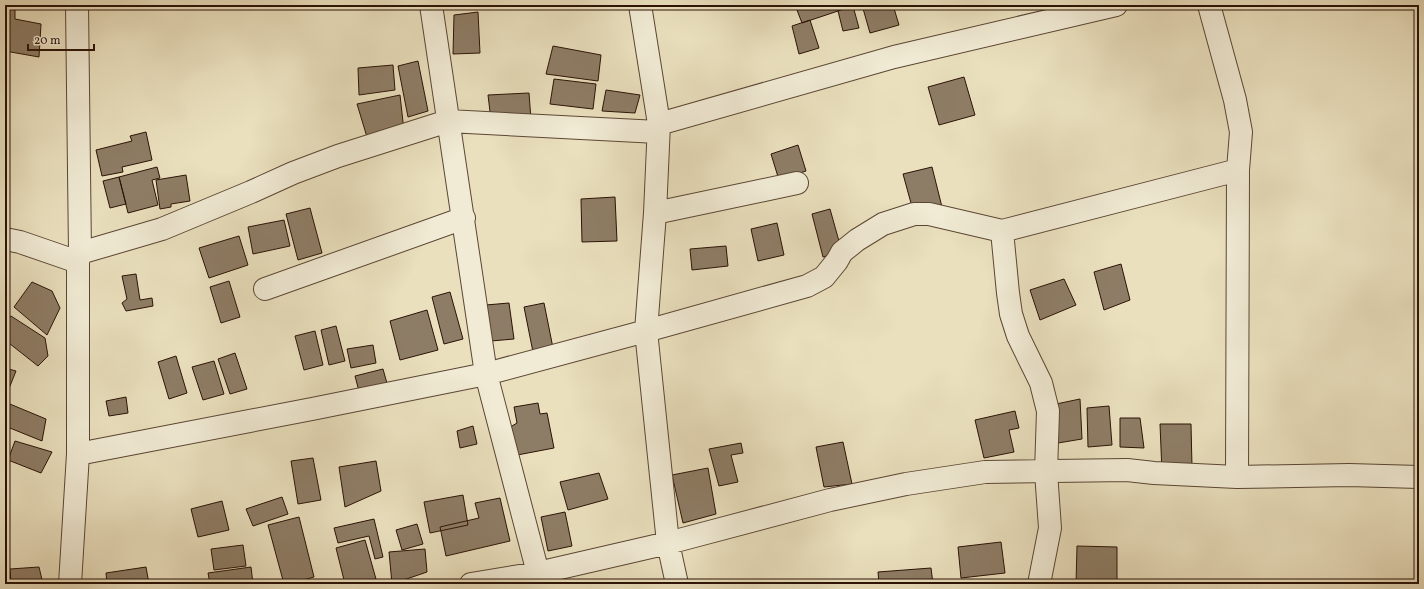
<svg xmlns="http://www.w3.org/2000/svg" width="1424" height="589" font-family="Vollkorn,serif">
<rect width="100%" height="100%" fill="#eae0be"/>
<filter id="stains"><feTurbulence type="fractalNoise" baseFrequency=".005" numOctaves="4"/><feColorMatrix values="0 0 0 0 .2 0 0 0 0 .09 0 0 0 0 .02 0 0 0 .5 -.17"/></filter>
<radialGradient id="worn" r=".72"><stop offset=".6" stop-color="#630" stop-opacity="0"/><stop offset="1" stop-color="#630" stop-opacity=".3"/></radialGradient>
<path fill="#8e7d66" stroke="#2b1206" d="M297,5h22l-21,4z
M795,5h41l2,6 -36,12z
M862,5h31l6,20 -29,8z
M5,6h10v13l26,5 -2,33 -34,-6z
M853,6l6,22 -16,3 -5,-20z
M478,12l2,41 -27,1 1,-39z
M810,20l9,28 -20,6 -7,-28z
M553,46l48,9 -3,26 -52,-7z
M418,61l10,50 -20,6 -10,-51z
M393,65l2,25 -36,5 -1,-27z
M964,77l11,38 -36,10 -11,-38z
M554,79l42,5 -3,25 -43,-5z
M606,90l34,5 -5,18 -33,-2z
M529,93l2,27h-40l-3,-25z
M400,95l4,36 -37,6 -10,-33z
M146,132l6,28 -30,7 1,5 -21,4 -6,-26 36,-9 -2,-5z
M798,145l8,26 -27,9 -8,-26z
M157,167l3,11 -8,2 6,25 -30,8 -9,-36z
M932,167l10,40 -28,7 -11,-40z
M186,175l4,26 -19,3v3l-11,2 -4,-29z
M119,177l7,27 -16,4 -7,-27z
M615,197l2,44 -35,1 -1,-43z
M310,208l12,45 -24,7 -12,-46z
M830,209l12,43 -19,5 -11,-43z
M284,220l6,26 -37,8 -5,-27z
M777,223l7,32 -26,6 -7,-32z
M239,236l9,29 -39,13 -10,-30z
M726,246l2,20 -36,4 -2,-21z
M1121,264l9,36 -26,10 -10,-38z
M136,274l4,26 12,-2 1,8 -27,5 -4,-8 5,-4 -5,-23z
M1064,279l12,26 -36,15 -10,-30z
M229,281l11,36 -19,6 -11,-36z
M32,282l20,9 8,17 -13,27 -33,-28z
M450,292l13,47 -19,5 -12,-47z
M509,303l5,36 -23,2 -5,-36z
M544,303l9,45 -20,4 -9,-45z
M427,310l11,40 -38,10 -10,-39z
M11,316l34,22 3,18 -10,10 -33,-26v-19z
M336,326l9,35 -16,4 -8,-35z
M315,331l8,34 -19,5 -9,-34z
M373,345l3,18 -25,5 -4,-19z
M235,353l12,36 -17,5 -12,-35z
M176,356l11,37 -18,6 -11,-37z
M214,361l10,33 -21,6 -11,-33z
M5,368l11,3 -10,25h-1z
M383,369l5,18 -28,8 -5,-19z
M126,397l2,16 -19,3 -3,-15z
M1080,399l2,40 -24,4 -2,-39z
M5,402l41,17 -4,22 -37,-15z
M538,403l2,11 7,-1 7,35 -42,8 -5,-27 10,-6 -3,-16z
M1109,406l3,39 -24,2 -1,-39z
M1015,411l4,17 -10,2 5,22 -30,6 -9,-38z
M1120,418h20l4,30 -24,-1z
M1160,424h31l1,43 -30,6z
M473,426l4,18 -17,4 -3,-17z
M15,441l37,11 -11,21 -33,-13z
M843,442l9,42 -28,3 -8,-40z
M741,443l2,10 -12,2 7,27 -19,4 -10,-37z
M313,458l8,42 -23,4 -7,-43z
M376,461l5,30 -36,16 -6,-40z
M708,468l8,46 -33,9 -11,-48z
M599,473l9,26 -40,11 -8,-28z
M463,495l5,30 -38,8 -6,-31z
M282,497l6,17 -35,12 -7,-17z
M500,498l10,43 -64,15 -6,-29 39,-9 -4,-15z
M222,501l7,29 -31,7 -7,-28z
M565,512l7,34 -24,5 -7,-34z
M299,517l15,60 -25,7h-5l-16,-59z
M374,519l9,38 -8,2 -6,-23 -31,7 -4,-15z
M417,524l6,20 -21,6 -6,-20z
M365,540l11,39 -19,5h-12l-9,-36z
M1001,542l4,31 -44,5 -3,-31z
M243,545l3,21 -32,4 -3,-21z
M1077,546l40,1v37h-41z
M425,549l2,23 -35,12 -3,-32z
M39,567l4,17h-32l-1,-15z
M146,567l3,17h-42l-1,-11z
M251,567l2,17h-43l-2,-11z
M931,568l2,16h-54l-1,-12z"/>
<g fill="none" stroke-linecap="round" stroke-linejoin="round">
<defs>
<path id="minor" d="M431,5l55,369 52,199 1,11
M640,5l19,119 -4,89 -9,118 22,212 9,41
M1209,5l26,95 6,32 -3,38 -1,307
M659,124l235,-67 222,-52
M655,213l142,-30
M1002,231l6,62 3,21 7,22 23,47 7,28 -2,61 4,56 -11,56
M5,239l15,3 58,20
M80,253l82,-24 89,-37 42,-19 45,-17 110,-35 210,11
M265,289l199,-71
M78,454l234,-45 174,-35 160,-43 161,-45 17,-9 13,-16 5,-9 15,-12 26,-16 31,-10h15l73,17 236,-61
M70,584l8,-130v-192l2,-9 -3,-248
M471,584l67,-11 130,-30 162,-43 76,-16 79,-12 142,-2 27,3 83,4 112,-2 70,2"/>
</defs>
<use href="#minor" stroke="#5b4634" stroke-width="24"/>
<use href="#minor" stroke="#f1ebd5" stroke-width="22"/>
</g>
<rect width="1424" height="589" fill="none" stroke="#eae0be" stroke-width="20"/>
<rect x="6" y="6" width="1412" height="577" fill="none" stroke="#2b1206" stroke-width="2"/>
<rect x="10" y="10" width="1404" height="569" fill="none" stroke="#2b1206"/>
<path d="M28 44v6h66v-6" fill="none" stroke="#2b1206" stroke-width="2"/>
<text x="34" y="44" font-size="12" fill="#2b1206" stroke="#f1ebd5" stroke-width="3" paint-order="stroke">20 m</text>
<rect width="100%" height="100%" filter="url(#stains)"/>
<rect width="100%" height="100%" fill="url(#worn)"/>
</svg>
